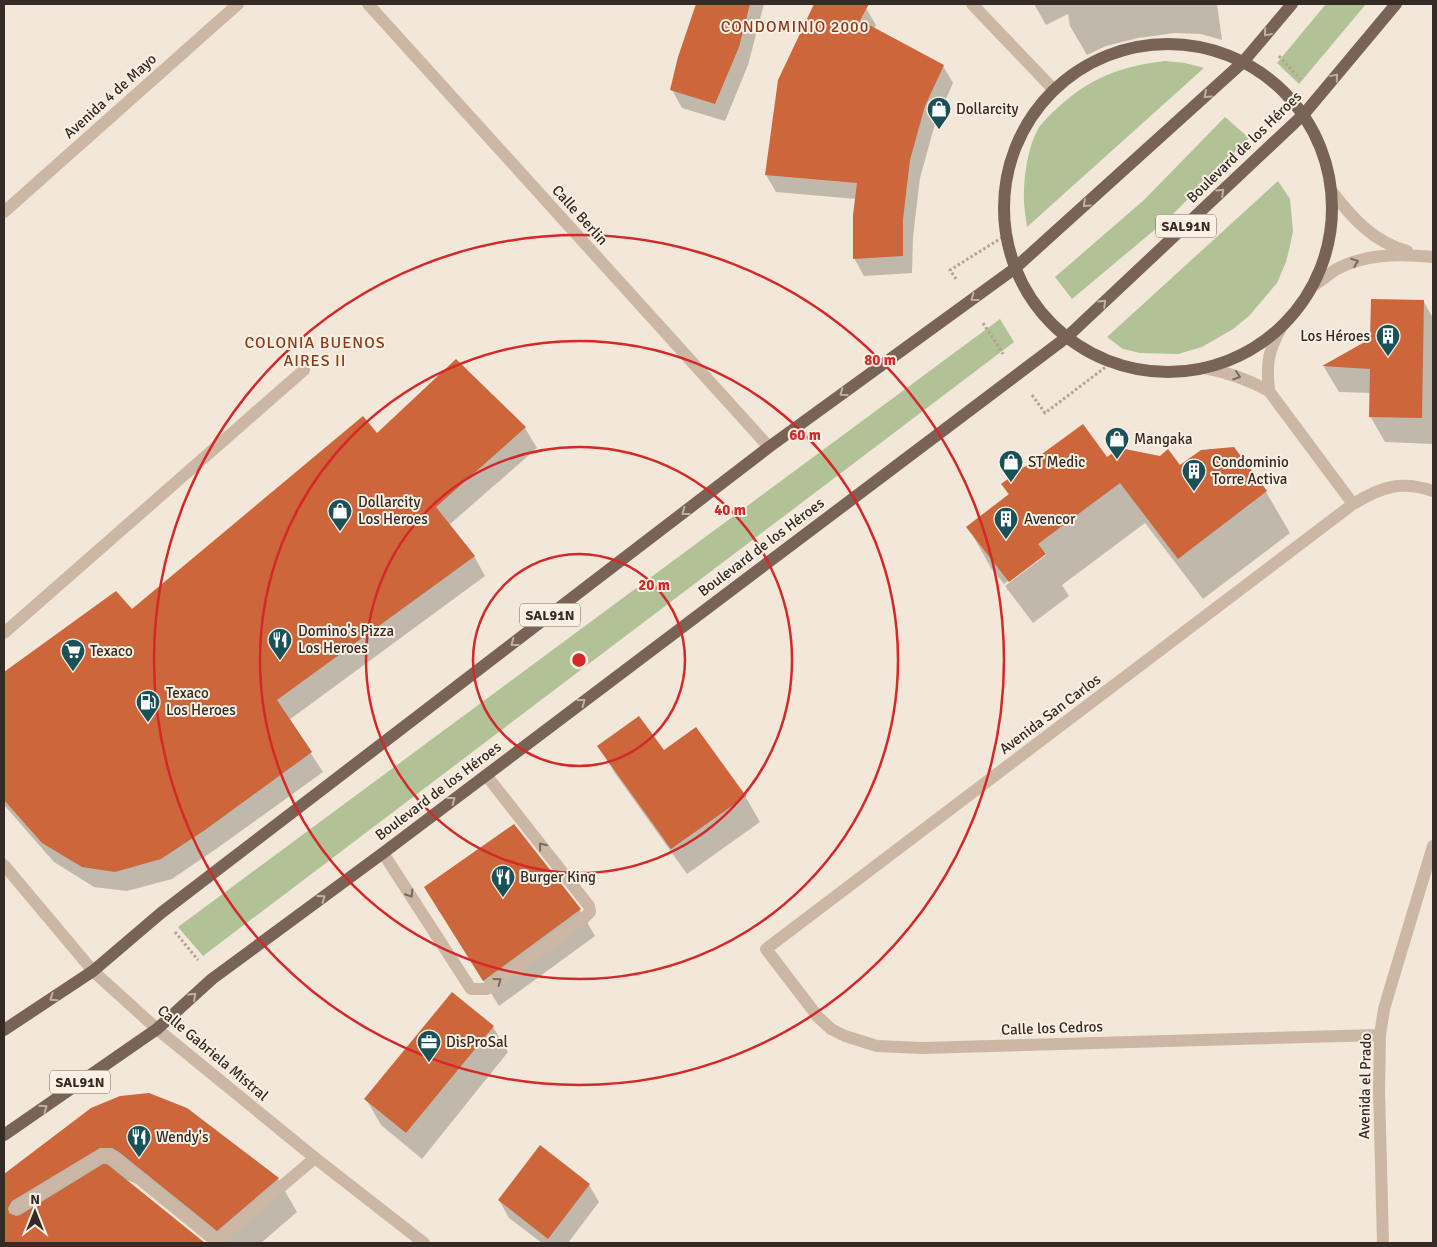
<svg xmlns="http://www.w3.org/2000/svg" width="1437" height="1247" font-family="Signika,sans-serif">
<rect width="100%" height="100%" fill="#f2e7d8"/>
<path fill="#b1c297" d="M1326,4h40l-67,80 -22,-21z
M1165,61l20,2 19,5 -177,159c-1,-11 -4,-23 -3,-34 0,-19 5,-51 16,-67 7,-9 16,-17 24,-24 32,-27 61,-36 101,-41z
M1225,117l24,21 -79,79 -98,82 -17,-22 89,-77z
M1278,181l12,18 3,32 -3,15 -4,16 -9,21 -28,33 -16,13 -31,18 -24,7 -38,-1 -17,-4 -16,-12z
M1000,319l14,23 -811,614 -25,-29z"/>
<path fill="#0003" d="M698,4h66l-16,61 -23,56 -43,-13 -10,-18 17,-62z
M817,4h43l6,4 10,17 -2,4 69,37 10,17 -18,41 -15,54 -7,59 -1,36 -48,3 -10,-18 2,-59 -80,-7 -10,-17 14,-95z
M1034,4h183l5,36 -21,-6 -26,-1 -37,5 -32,8 -19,9 -17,-29 -2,-12 -22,11z
M1424,302l9,16v126l-48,-2 -15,-26 1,-23 -32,-1 -15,-25 47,-28z
M456,361l69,67 12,20 -88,77 25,31 11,20 -196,144 34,52 -107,77 -44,30 -45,12 -33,-4 -40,-25 -50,-57v-131l34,-26 94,-38 245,-176z
M1233,449l33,43 24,41 -87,66 -58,-76 -83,62 7,11 -36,27 -28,-37 41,-31v-3l-42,32 -13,-16 -23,-41 41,-31 -6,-11 104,-26 73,8z
M599,746l65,6 81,44 15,26 -73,52 -73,-102z
M514,825l66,85 15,26 -96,70 -74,-119z
M493,1027l15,25 -86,107 -41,-34 -15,-26z
M92,1109l186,70 19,33 -36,31h-50l-71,-58 -14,-5 78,63h-200v-67z
M589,1185l10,17 -31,41h-26l-33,-25 -10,-18z"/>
<path fill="#cd663b" d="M696,4h54l-11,43 -24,57 -45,-14 8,-33z
M814,4h55l-9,16 84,45 -19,41 -15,54 -7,59v37l-50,3v-44l4,-32 -92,-8 13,-95z
M1371,299l53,1 -2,118 -53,-1 1,-48 -48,-3 48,-27z
M456,359l70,68 -90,80 39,49 -198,144 35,52 -107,78 -44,29 -46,13 -33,-5 -40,-24 -38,-43v-128l112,-81 16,18 231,-193 14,17z
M1083,424l24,33 13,-9 40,8 8,-7 12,16 21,-15 33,-3 33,44 -89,68 -58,-76 -82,61 8,10 -37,28 -43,-55 43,-33 -8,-10z
M639,716l25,34 32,-23 50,69 -75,53 -74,-103z
M514,824l67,85 -98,72 -59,-94z
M452,992l42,34 -88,107 -42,-34z
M149,1093l38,15 92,70 -62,53 -98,-79 -7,-4h-12l-88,53 -4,7 1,5 7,3 4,-1 83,-51h4l98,79h-201v-69l87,-66 29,-12z
M540,1145l50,39 -42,55 -50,-39z"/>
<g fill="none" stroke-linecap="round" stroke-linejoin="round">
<path stroke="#b7a18d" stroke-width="3" stroke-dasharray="2.5 2.5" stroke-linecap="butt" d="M1279,56l21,23
M956,279l-6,-9 53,-33
M983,323l20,31
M1032,395l13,18 66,-50
M175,932l23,28"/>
<path stroke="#cbb7a3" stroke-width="12" d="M383,853l88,136h16l96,-70 7,-7 -1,-6 -103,-131
M16,1208l85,-52h8l5,2 104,85
M218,1243l6,-8 91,-77"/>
<path stroke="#cbb7a3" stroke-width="12" d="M368,4l401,443
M972,4l82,86
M1333,193c20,26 41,49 74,58
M4,212l234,-208
M1313,286c8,-5 15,-11 22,-16 30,-17 65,-16 98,-13
M1204,368c24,4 43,11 65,23l84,113
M1269,391c-3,-27 -1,-39 12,-63
M4,633l300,-263
M1380,1035l-458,13 -45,-2 -32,-10 -14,-7 -13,-12 -52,-68 587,-445c28,-17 48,-24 80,-13
M1383,1243l-4,-153 1,-55 4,-26 8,-27 41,-136"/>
<path stroke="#cbb7a3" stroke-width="12" d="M4,865l89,106 64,58 158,129 109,85"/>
<path stroke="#786356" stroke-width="12" d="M1004 208a164 164 0 1 1 328 0a164 164 0 1 1-328 0Z
M4,1030l89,-59 68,-58 608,-466 245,-178 229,-207 49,-58
M4,1135l153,-106 55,-50 171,-126 684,-516 237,-223 92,-110"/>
</g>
<defs><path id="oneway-chevron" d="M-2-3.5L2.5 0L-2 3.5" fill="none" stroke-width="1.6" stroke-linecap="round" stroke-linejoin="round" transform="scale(1.25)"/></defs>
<g stroke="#c0b1a4">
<use href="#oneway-chevron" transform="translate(1267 33) rotate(130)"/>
<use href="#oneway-chevron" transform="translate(1335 77) rotate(-50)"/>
<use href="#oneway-chevron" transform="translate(1207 95) rotate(138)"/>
<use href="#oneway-chevron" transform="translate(1221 192) rotate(-43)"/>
<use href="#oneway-chevron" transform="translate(1086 204) rotate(138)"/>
<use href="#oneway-chevron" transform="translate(974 298) rotate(144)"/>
<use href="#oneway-chevron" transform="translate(1103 303) rotate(-43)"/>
<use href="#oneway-chevron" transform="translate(843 393) rotate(144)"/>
<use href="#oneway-chevron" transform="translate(685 512) rotate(143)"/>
<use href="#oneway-chevron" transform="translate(514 643) rotate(143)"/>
<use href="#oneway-chevron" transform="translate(582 702) rotate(-37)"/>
<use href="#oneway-chevron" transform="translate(452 800) rotate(-37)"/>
<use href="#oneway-chevron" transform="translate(322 898) rotate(-36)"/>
<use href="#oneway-chevron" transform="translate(193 996) rotate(-43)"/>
<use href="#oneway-chevron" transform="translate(53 998) rotate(147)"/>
<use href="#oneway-chevron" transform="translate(44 1108) rotate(-35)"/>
</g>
<g stroke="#786a5e">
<use href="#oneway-chevron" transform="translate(1355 262) rotate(-21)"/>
<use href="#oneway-chevron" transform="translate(1237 376) rotate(19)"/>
<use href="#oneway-chevron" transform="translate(542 846) rotate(-128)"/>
<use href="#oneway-chevron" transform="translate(410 894) rotate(57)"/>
<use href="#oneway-chevron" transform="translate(498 981) rotate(-36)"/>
</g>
<g fill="none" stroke="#d62828" stroke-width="2.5">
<circle cx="579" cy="660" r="106"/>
<circle cx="579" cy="660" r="213"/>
<circle cx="579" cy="660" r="319"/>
<circle cx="579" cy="660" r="425"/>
</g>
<defs>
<symbol id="shop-pin" viewBox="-11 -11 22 30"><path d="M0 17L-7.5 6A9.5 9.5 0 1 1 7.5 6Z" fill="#195159" stroke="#faf1e4"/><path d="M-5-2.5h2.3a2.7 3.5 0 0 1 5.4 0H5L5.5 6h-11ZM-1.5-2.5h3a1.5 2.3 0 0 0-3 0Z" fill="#fff"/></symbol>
<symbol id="building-pin" viewBox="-11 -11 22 30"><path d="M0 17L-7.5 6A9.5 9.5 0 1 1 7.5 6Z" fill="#195159" stroke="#faf1e4"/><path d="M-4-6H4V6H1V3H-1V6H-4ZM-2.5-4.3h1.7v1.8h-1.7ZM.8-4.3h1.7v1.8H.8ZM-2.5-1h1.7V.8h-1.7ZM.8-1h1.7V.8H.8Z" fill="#fff"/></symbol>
<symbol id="restaurant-pin" viewBox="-11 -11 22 30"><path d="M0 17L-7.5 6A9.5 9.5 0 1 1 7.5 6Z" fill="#195159" stroke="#faf1e4"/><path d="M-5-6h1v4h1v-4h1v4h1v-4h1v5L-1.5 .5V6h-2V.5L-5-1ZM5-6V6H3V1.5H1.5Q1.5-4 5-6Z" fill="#fff"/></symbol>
<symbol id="supermarket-pin" viewBox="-11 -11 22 30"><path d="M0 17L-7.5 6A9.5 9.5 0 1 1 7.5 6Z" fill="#195159" stroke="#faf1e4"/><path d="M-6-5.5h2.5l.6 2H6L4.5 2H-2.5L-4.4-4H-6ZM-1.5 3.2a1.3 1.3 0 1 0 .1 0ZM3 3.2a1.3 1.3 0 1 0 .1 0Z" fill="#fff"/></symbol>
<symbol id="fuel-pin" viewBox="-11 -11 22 30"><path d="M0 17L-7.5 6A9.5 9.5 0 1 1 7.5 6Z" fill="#195159" stroke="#faf1e4"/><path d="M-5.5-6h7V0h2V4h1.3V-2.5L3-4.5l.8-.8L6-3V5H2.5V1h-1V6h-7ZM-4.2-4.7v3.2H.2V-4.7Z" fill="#fff"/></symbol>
<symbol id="office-pin" viewBox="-11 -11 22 30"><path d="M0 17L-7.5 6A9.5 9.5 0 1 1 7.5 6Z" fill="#195159" stroke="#faf1e4"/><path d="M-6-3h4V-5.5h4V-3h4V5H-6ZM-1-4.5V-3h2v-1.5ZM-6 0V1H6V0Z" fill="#fff"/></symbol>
</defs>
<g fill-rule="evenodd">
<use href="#shop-pin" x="925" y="95" width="28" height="38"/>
<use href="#building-pin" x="1374" y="322" width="28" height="38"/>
<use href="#shop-pin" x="1103" y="425" width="28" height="38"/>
<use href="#shop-pin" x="997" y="448" width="28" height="38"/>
<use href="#building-pin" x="1180" y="457" width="28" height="38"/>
<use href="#shop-pin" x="326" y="497" width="28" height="38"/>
<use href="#building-pin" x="992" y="505" width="28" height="38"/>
<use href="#restaurant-pin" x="266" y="626" width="28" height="38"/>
<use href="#supermarket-pin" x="59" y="637" width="28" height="38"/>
<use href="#fuel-pin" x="134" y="688" width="28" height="38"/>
<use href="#restaurant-pin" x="489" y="863" width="28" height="38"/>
<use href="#office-pin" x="415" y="1028" width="28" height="38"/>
<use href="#restaurant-pin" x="125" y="1123" width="28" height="38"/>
</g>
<g text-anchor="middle" stroke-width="4" stroke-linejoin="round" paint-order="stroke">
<g fill="#faf1e4" stroke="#70665f" stroke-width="1">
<rect x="1156" y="214.5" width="60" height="23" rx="4"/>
<rect x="520" y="603.5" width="60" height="23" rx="4"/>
<rect x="50" y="1070.5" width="60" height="23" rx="4"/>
</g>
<g font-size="14" font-weight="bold" fill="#352b26">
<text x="1186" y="231">SAL91N</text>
<text x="550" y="620">SAL91N</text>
<text x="80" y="1087">SAL91N</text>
</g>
<g font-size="15" fill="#352b26" stroke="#faf1e4">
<text transform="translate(110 96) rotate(-42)" y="5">Avenida 4 de Mayo</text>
<text transform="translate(1244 147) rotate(-44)" y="5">Boulevard de los Héroes</text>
<text transform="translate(580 215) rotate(48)" y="5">Calle Berlin</text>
<text transform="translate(761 547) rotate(-37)" y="5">Boulevard de los Héroes</text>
<text transform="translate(1050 714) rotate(-37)" y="5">Avenida San Carlos</text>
<text transform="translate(438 791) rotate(-37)" y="5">Boulevard de los Héroes</text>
<text transform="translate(1052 1028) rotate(-2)" y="5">Calle los Cedros</text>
<text transform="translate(213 1053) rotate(40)" y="5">Calle Gabriela Mistral</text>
<text transform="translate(1365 1086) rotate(-89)" y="5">Avenida el Prado</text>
</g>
<g font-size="15" fill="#352b26" stroke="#faf1e4" text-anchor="start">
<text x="956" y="114">Dollarcity</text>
<text x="1370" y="341" text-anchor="end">Los Héroes</text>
<text x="1134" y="444">Mangaka</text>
<text x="1028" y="467">ST Medic</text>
<text x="1212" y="467">Condominio<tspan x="1212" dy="17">Torre Activa</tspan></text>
<text x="358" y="507">Dollarcity<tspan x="358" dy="17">Los Heroes</tspan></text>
<text x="1024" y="524">Avencor</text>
<text x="298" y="636">Domino's Pizza<tspan x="298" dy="17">Los Heroes</tspan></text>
<text x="90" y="656">Texaco</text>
<text x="166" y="698">Texaco<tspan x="166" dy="17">Los Heroes</tspan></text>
<text x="520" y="882">Burger King</text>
<text x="446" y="1047">DisProSal</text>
<text x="156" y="1142">Wendy's</text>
</g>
<g font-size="16" letter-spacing="1" fill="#883b1a" stroke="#faf1e4">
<text x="795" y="32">CONDOMINIO 2000</text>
<text x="315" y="348">COLONIA BUENOS<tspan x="315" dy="18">AIRES II</tspan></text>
</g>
</g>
<circle cx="579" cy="660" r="8" fill="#d62828" stroke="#faf1e4" stroke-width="2.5"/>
<g font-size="15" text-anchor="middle" font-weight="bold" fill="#d62828" stroke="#faf1e4" stroke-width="4" stroke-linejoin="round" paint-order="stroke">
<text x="880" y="365">80 m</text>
<text x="805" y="440">60 m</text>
<text x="730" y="515">40 m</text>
<text x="654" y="590">20 m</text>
</g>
<rect width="1437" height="1247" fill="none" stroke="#352b26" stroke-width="10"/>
<g transform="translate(35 1212)" stroke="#faf1e4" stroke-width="4" paint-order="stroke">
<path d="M0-4L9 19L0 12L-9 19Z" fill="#352b26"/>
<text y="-8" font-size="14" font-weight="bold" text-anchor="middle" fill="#352b26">N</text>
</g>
</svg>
